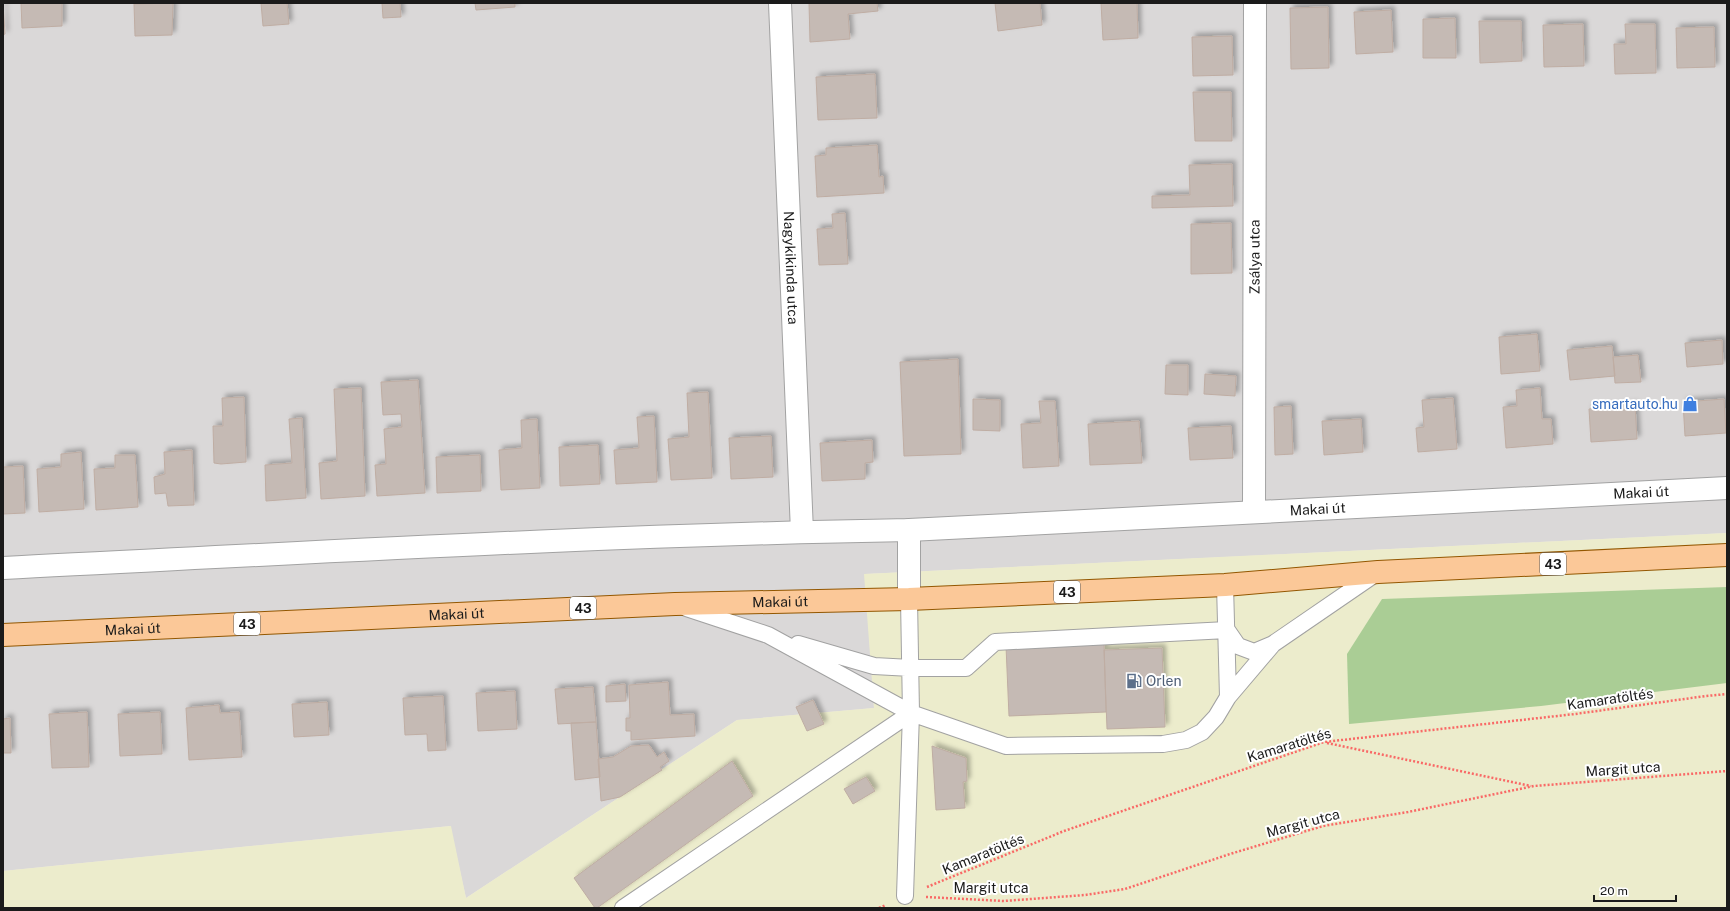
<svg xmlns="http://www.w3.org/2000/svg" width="1730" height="911" font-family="'Public Sans',sans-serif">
<defs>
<filter id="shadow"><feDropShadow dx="3.5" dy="-3.5" stdDeviation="2" flood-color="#0004"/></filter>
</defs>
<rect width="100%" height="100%" fill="#ede8e1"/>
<path fill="#dad8d8" d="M3,3h1724v530l-862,41 9,134 -137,12 -271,178 -16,-72 -447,45z"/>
<path fill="#ececcc" d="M1727,533v375h-1724v-37l448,-45 15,72 271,-178 137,-12 -10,-134z"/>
<path fill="#aacd95" d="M1727,587v96l-186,23 -192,18 -2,-70 35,-55z"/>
<path fill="#c5bab4" stroke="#bfada3" filter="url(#shadow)" d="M3,3l2,31 -2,1z
M21,3h41v23l-40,2z
M173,3l-1,32 -37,1 -1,-32z
M261,3h26l2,21 -26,2z
M382,3h18l1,14 -18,1z
M475,3h40v4l-39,3z
M809,3h68l1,8 -30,3 2,25 -40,3z
M995,3h45l2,22 -44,6z
M1101,3h36l1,35 -35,2z
M1328,7l1,61 -38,1 -1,-61z
M1391,10l2,42 -37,2 -2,-42z
M1455,18l1,40h-33v-39z
M1479,21h42l1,40 -42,2z
M1583,24l1,42 -40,1 -1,-42z
M1625,24h30l1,49 -41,1 -1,-30h12z
M1714,27l1,40 -38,1 -1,-40z
M1232,36l1,39 -40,1 -1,-39z
M875,74l2,44 -59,2 -2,-43z
M1193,92h38l1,49h-37z
M877,145l2,32 4,-1 1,17 -67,4 -2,-41 11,-1v-7z
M1232,164l1,42 -81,2v-12l38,-1 -1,-30z
M845,213l3,51 -29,1 -2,-36 16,-1 -1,-14z
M1231,223l1,50 -41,1v-50z
M1537,334l3,37 -39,3 -2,-37z
M1722,340l1,24 -36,3 -2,-24z
M1612,346l3,30 -45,4 -3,-30z
M1638,355l3,27 -26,1 -2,-26z
M958,359l3,95 -57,2 -4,-94z
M1166,365h22v30l-23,-1z
M1205,374l31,2 -1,20 -31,-2z
M418,380l7,113 -48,3 -2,-31 11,-1 -2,-35 18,-2 -1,-13 -18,1 -2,-33z
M361,388l4,108 -44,3 -2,-36 18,-2 -3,-72z
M1540,388l2,31h9l2,25 -47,4 -3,-41 14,-1 -1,-16z
M708,392l4,86 -41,2 -3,-41 21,-2 -2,-44z
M244,397l2,65 -25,2 -7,-1 -1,-37h10l-1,-28z
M1453,398l4,51 -39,3 -2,-24 8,-1 -2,-27z
M973,399l27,1v31l-27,-1z
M1724,399l2,34 -41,3 -2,-34z
M1039,401h16l4,65 -36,2 -2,-44 20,-1z
M1635,405l2,34 -46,3 -2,-33z
M1291,406l2,48 -18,1 -1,-48z
M654,416l3,66 -41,2 -2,-34 25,-2 -2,-31z
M302,418l4,80 -40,3 -1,-36 27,-2 -3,-44z
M537,419l3,69 -39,2 -2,-40 23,-2 -1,-28z
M1361,419l2,33 -39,3 -2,-34z
M1139,421l3,42 -52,2 -2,-41z
M1231,426l2,32 -43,2 -2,-32z
M771,436l2,41 -42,2 -2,-41z
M872,440l1,22 -8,1v16l-43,2 -2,-38z
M598,445l2,39 -40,2 -1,-39z
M192,450l2,55 -26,1 -2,-13 -11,1 -1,-17 11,-3 -1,-22z
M81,452l3,57 -45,3 -2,-43 24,-2v-13z
M115,455h20l3,52 -42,3 -2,-41 21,-1z
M480,455l1,36 -44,2 -1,-36z
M23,466l2,47 -22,1v-47z
M1104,643l2,69 -97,4 -3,-70z
M1162,648l3,79 -58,2 -3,-79z
M668,682l2,33 24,-1 1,22 -64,4v-9h-5v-13h4l-1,-33z
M625,684l1,17 -20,1v-16z
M593,687l3,35 -38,2 -3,-35z
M515,691l2,38 -39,2 -2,-38z
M443,696l3,54 -18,1 -1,-17 -22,1 -2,-37z
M813,700l11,24 -17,7 -11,-24z
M327,702l2,33 -35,2 -2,-33z
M219,705l1,8 19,-1 3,45 -53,3 -3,-52z
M87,712l2,55 -37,1 -3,-54z
M160,712l2,42 -42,2 -2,-42z
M10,718l1,35h-8v-34z
M596,722l4,55 -25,3 -4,-57z
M649,745l8,12 7,-5 5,9 -9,6 2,3 -42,27 -19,4 -3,-42 15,-2 18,-11z
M932,746l34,12 1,23 -4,1 2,26 -29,2z
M732,761l21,35 -156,112h-2l-21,-30z
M866,777l9,14 -22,13 -9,-15z"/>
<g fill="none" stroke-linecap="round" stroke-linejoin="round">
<defs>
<path id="lane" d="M1225,585l3,112
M686,608l82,27 143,78 95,33 157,-2 23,-4 16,-8 14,-15 12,-20 45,-53
M798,644l76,22 37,2h55l29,-26 232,-12 11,16 16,6 19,-8 105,-72
M905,896l6,-183 -2,-114
M623,908l288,-195"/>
<g id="street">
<path id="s1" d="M780,3l22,529"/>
<path id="s2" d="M1254,512l1,-509"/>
<path d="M909,530v69"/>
<path id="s3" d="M3,568c302,-15 604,-33 906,-38l818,-42"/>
</g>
<g id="primary">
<path id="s4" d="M3,635l672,-31 234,-5 316,-14 153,-13 349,-17"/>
</g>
</defs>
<use href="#lane" stroke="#a2a2a2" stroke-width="18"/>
<use href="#street" stroke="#a2a2a2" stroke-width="24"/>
<use href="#primary" stroke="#935700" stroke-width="24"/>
<path stroke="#f96966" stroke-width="2.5" stroke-dasharray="2 2" stroke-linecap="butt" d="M1327,743l204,43
M927,887l137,-56 260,-89 251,-28 131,-18 21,-2
M926,897l78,4 81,-6 40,-6 105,-35 93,-28 85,-14 126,-26 193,-15
M879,908l7,-3"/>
<use href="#lane" stroke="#fff" stroke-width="16"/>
<use href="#street" stroke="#fff" stroke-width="22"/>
<use href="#primary" stroke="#fbc898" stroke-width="22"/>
</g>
<defs>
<symbol id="shop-bare" viewBox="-9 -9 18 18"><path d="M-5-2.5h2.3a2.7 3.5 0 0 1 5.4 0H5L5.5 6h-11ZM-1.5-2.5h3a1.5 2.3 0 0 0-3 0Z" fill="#3f7fe0" stroke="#fff" stroke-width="2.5" paint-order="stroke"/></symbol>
<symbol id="fuel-bare" viewBox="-9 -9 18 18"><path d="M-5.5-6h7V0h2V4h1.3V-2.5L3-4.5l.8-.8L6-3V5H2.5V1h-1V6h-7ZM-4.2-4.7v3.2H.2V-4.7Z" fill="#5c6f8a" stroke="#fff" stroke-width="2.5" paint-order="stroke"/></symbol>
</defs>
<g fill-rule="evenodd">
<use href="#shop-bare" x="1679" y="393" width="22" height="22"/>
<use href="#fuel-bare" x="1123" y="670" width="22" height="22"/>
</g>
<g text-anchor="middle" stroke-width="4" stroke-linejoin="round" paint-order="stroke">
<g fill="#fff" stroke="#5f5f5f" stroke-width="1">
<rect x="1540" y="553" width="26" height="22" rx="3"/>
<rect x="1054" y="581" width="26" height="22" rx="3"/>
<rect x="570" y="597" width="26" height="22" rx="3"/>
<rect x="234" y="613" width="26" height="22" rx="3"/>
</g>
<g font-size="13" font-weight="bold" fill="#1b1b1b">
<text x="1553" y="569">43</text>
<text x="1067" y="597">43</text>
<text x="583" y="613">43</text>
<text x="247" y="629">43</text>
</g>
<g font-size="14" fill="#1b1b1b" stroke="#fff">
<text dy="5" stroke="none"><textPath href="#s2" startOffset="255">Zsálya utca</textPath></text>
<text dy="5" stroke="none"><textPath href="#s1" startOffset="265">Nagykikinda utca</textPath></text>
<text dy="5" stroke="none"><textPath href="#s3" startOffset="1640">Makai út</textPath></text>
<text dy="5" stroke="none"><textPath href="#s3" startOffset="1316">Makai út</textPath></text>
<text dy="5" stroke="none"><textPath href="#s4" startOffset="778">Makai út</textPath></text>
<text dy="5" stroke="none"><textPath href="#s4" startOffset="454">Makai út</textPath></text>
<text dy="5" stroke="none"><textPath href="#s4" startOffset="130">Makai út</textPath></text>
<text transform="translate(1610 699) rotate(-8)" y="5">Kamaratöltés</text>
<text transform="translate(1289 745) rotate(-17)" y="5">Kamaratöltés</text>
<text transform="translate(1623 769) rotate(-4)" y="5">Margit utca</text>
<text transform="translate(1303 823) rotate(-15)" y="5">Margit utca</text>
<text transform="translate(983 854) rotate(-22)" y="5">Kamaratöltés</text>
<text x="991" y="893">Margit utca</text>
</g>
<g font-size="14" fill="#366cbe" stroke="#fff" text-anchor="end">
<text x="1678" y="409">smartauto.hu</text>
</g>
<g font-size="14" fill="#4e5e75" stroke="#fff" text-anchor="start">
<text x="1146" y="686">Orlen</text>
</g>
</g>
<rect width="1730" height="911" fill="none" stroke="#1b1b1b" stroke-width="8"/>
<path d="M1594 895v6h82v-6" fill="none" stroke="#1b1b1b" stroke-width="2"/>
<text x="1600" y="895" font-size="12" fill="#1b1b1b" stroke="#ffffff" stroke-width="3" paint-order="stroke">20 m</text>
</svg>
